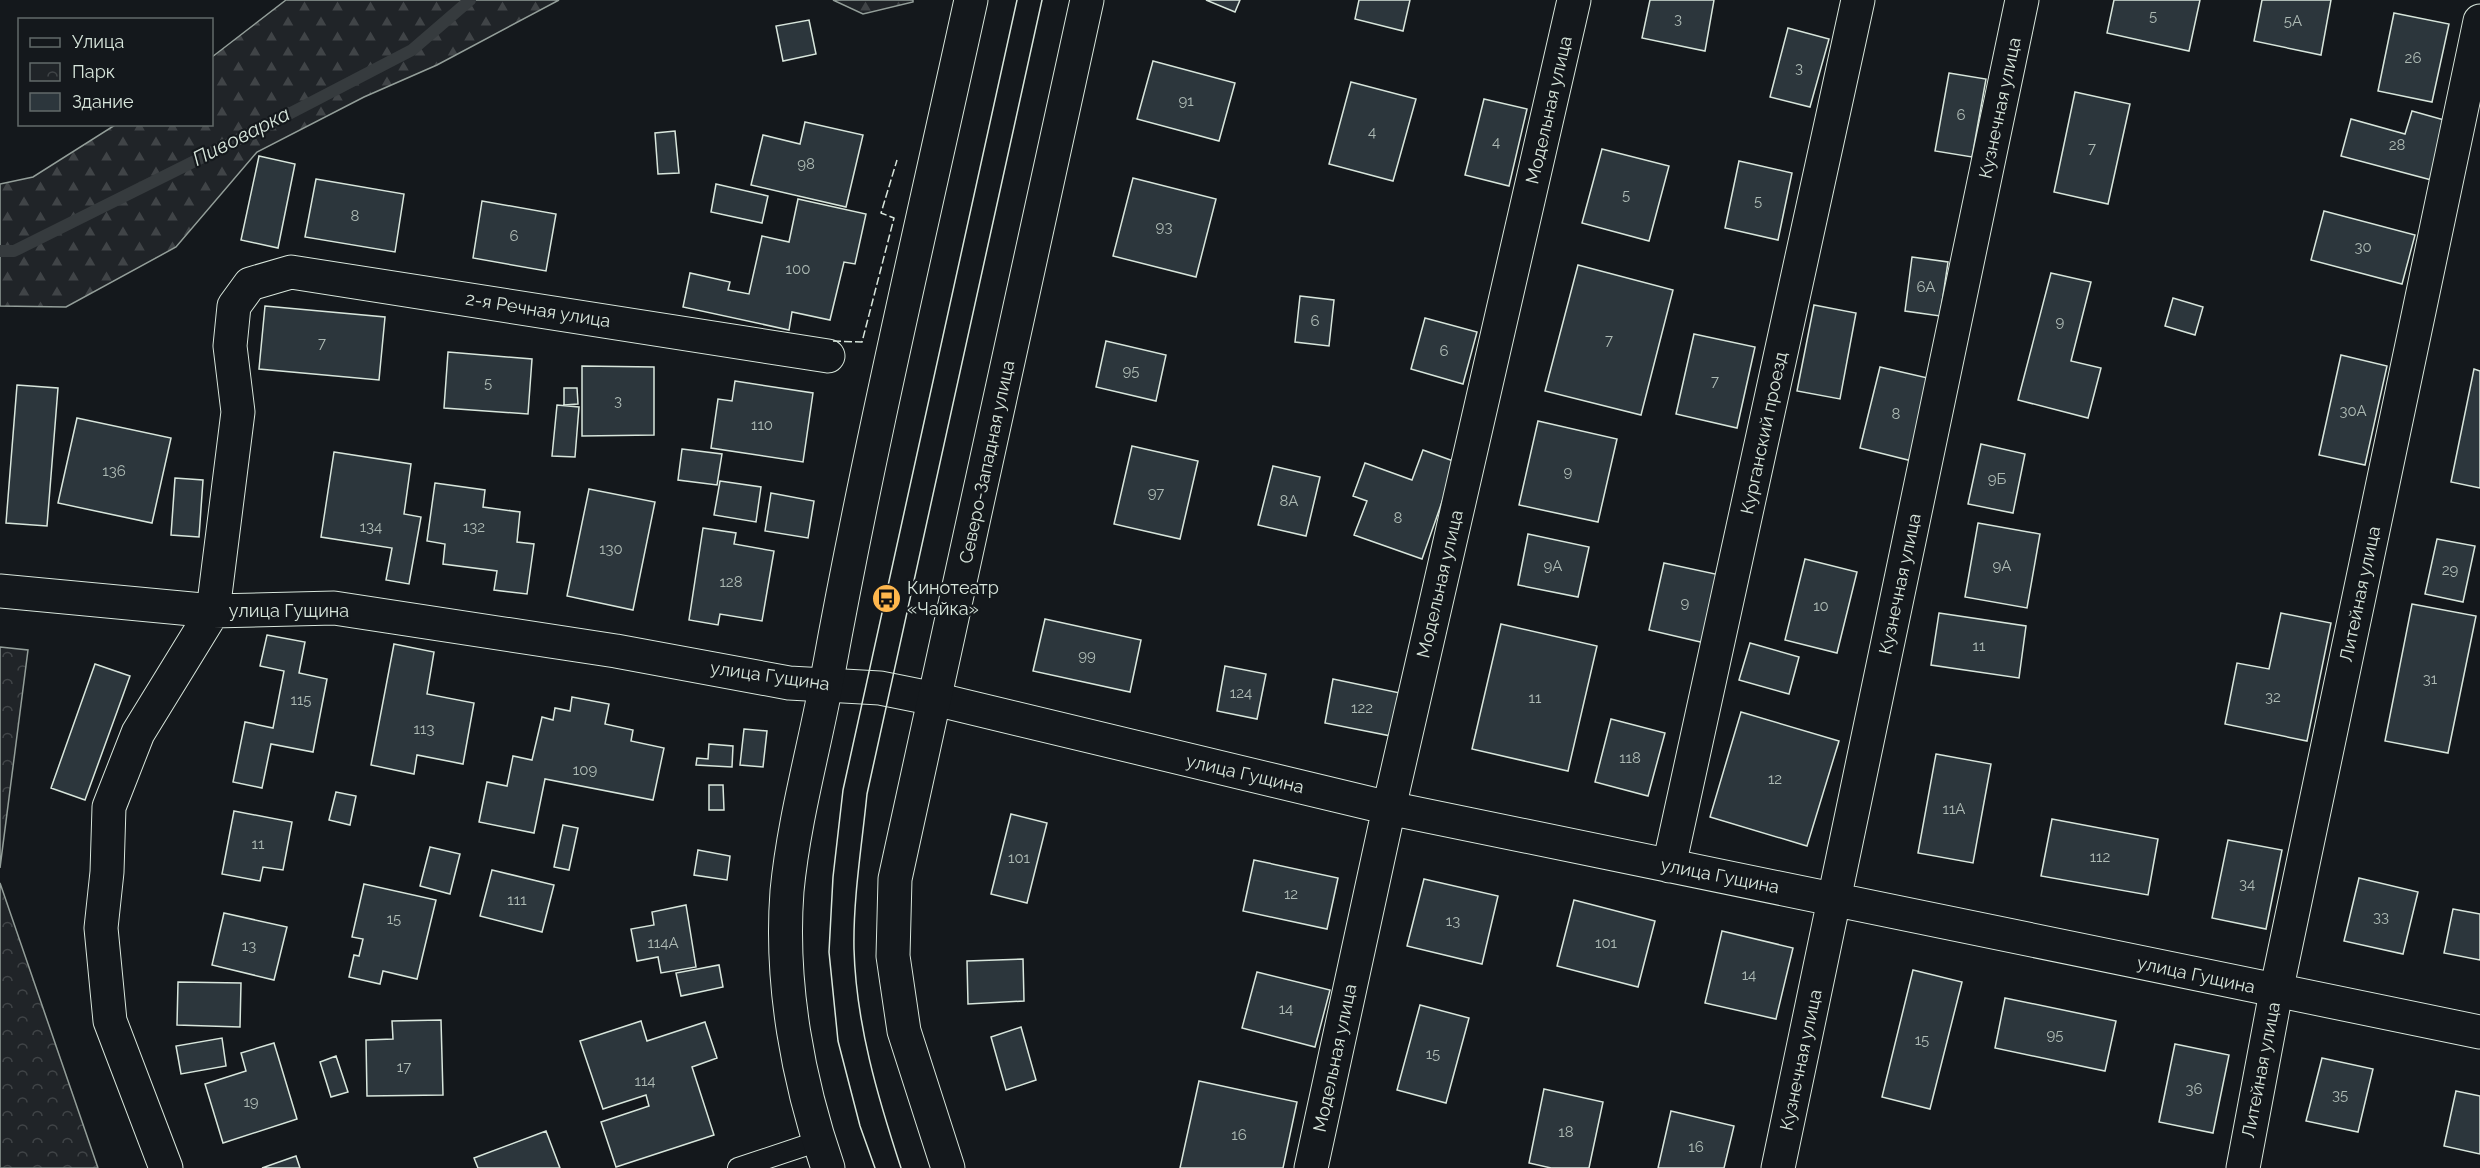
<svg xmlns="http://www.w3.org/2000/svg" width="2480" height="1168" font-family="Raleway,sans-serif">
<defs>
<pattern id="forest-firs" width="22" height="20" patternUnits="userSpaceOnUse" patternTransform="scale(1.5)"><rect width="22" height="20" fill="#202428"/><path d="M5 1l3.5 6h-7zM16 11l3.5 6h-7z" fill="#404447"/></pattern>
<pattern id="park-crowns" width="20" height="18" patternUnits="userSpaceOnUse" patternTransform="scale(1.5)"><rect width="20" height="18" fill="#202428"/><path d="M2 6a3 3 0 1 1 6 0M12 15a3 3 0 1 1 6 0" fill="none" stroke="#404447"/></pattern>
</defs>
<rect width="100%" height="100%" fill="#14181c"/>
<path fill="url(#forest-firs)" stroke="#939e99" stroke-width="1.5" d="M286,0h273l-122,65 -73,32 -107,55 -81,95 -110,60 -66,-1v-122l33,-7 82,-52 97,-1v-67z
M833,0h80v2l-50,12z"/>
<path fill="url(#park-crowns)" stroke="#939e99" stroke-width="1.5" d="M0,647l28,3 -28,218z
M0,883l98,285h-98z"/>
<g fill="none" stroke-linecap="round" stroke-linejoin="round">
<path stroke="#363b3e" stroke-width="12" d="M0,251h14l271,-135 127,-66 58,-50"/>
</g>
<path fill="#2c363c" stroke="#d8e6dc" stroke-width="1.5" d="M1206,0h34l-5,12z
M1359,0h51l-7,31 -48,-12z
M1650,0h64l-9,51 -63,-13z
M2114,0h86l-11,51 -82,-18z
M2262,0h69l-10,55 -67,-14z
M2394,13l55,11 -17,78 -54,-11z
M809,20l7,34 -33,7 -7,-35z
M1788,28l41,11 -19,68 -40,-10z
M1153,61l82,22 -16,58 -82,-22z
M1949,73l37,6 -14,78 -37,-6z
M1351,82l65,17 -23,82 -64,-17z
M2075,92l55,12 -22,100 -54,-12z
M1484,99l43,10 -18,77 -44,-11z
M2412,111l43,12 -16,59 -98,-26 10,-37 54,15z
M805,122l58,13 -17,72 -95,-22 12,-50 37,9z
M675,131l4,42 -21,1 -3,-41z
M1602,149l67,17 -20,75 -67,-18z
M259,156l36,8 -17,84 -37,-8z
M1739,161l53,12 -14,67 -53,-12z
M1133,178l83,21 -20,78 -83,-21z
M316,179l88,15 -9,58 -90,-15z
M716,184l52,12 -6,27 -51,-11z
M798,199l68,15 -11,50 -11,-2 -14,58 -38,-8 -3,18 -106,-23 7,-34 40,9 -2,8 21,4 13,-58 27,6z
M482,201l74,13 -10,57 -73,-13z
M2324,211l91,24 -13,49 -91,-24z
M1912,257l36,5 -8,54 -35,-5z
M1578,265l95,25 -32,125 -96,-24z
M2051,273l40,9 -20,79 30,7 -13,50 -70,-18z
M1300,296l34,4 -5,46 -34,-4z
M2173,298l30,9 -8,28 -30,-9z
M1814,305l42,8 -16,86 -43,-8z
M265,306l120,11 -6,63 -120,-11z
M1425,318l52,14 -14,52 -52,-15z
M1694,334l61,13 -18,81 -61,-14z
M1106,341l60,14 -10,46 -60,-14z
M448,352l84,7 -4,55 -84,-6z
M2341,355l46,11 -22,99 -46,-10z
M582,366l72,1v68l-72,1z
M1880,367l52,12 -20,82 -52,-13z
M2474,369l6,2v117l-29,-6z
M735,381l78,12 -10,69 -92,-14 7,-49 14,2z
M17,385l41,3 -11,138 -41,-3z
M564,388h13l1,16 -14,1z
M557,405l22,2 -4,50 -23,-1z
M77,418l94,20 -19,85 -94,-20z
M1538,421l79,18 -19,83 -79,-17z
M1981,444l44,10 -12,59 -45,-9z
M1132,446l66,15 -18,78 -66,-15z
M682,449l40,5 -5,31 -39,-5z
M1423,450l33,12 -34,97 -68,-24 13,-34 -14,-5 12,-33 47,17z
M334,452l77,12 -7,50 17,3 -12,67 -23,-4 6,-32 -71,-11z
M1273,466l47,11 -14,59 -48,-11z
M175,478l28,2 -4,57 -28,-2z
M720,481l41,6 -5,35 -42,-7z
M435,483l50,7 -2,17 37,5 -3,30 17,2 -7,50 -33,-4 3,-19 -54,-7 2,-20 -18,-3z
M589,489l66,13 -22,108 -66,-14z
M771,493l43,8 -6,37 -43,-7z
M1978,523l62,11 -13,74 -62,-11z
M703,528l33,5 -2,11 40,7 -12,70 -42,-7 -2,11 -29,-5z
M1528,534l61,13 -11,50 -60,-12z
M2437,539l38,7 -12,56 -38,-8z
M1805,559l52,13 -20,81 -52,-13z
M1664,563l56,12 -15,68 -56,-13z
M2412,604l64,12 -28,137 -63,-12z
M1939,613l87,13 -7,52 -88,-13z
M2281,613l50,10 -24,118 -82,-17 12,-61 32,6z
M1045,619l96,21 -11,52 -97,-21z
M1501,624l96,22 -29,125 -96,-22z
M267,635l38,7 -6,31 28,6 -14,73 -42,-8 -9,44 -29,-6 12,-60 28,6 11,-57 -24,-5z
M1750,643l49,14 -10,37 -50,-14z
M394,644l40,8 -7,42 47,9 -11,61 -46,-9 -3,19 -43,-9z
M95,664l35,12 -45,124 -34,-12z
M1225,666l41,8 -9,45 -40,-8z
M1333,679l67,14 -9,43 -66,-13z
M572,697l37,7 -4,20 28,6 -2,11 33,7 -11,52 -108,-21 -11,54 -55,-11 8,-40 20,4 6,-30 19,4 10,-43 11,3 2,-12 15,3z
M1741,712l98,29 -32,105 -97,-29z
M1611,719l54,14 -17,63 -53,-14z
M744,729l23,2 -4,36 -23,-2z
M709,744l24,2 -1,21 -36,-2 1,-7 11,1z
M1936,754l55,10 -18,99 -55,-10z
M709,785h14l1,25h-15z
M336,792l20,4 -6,29 -21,-5z
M234,811l58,11 -9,48 -20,-3 -3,14 -38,-7z
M1011,814l36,9 -20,80 -36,-9z
M2052,819l106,20 -10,56 -107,-19z
M563,825l15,3 -9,42 -15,-3z
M2228,840l54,10 -16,79 -54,-11z
M430,847l30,7 -10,40 -30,-8z
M698,850l32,6 -3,24 -33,-5z
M1254,860l84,18 -11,51 -84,-18z
M492,870l62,15 -12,47 -62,-16z
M2359,878l59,14 -15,62 -59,-13z
M1424,879l74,17 -16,68 -75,-18z
M364,884l72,16 -19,79 -34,-8 -3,13 -31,-7 5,-22 5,1 4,-17 -11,-2z
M1574,900l81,21 -17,66 -81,-21z
M686,905l10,62 -35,6 -3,-16 -21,4 -6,-32 23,-4 -2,-13z
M2453,909l27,5v46l-36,-7z
M224,913l63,14 -13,53 -62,-15z
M1722,931l71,17 -17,71 -71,-16z
M1023,959l1,42 -56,3 -1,-43z
M719,965l4,22 -42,9 -5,-23z
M1913,970l49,12 -32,127 -48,-12z
M1257,972l73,18 -15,57 -73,-19z
M178,982l63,1 -1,44 -63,-2z
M2005,998l111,23 -11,50 -110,-23z
M1420,1005l49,13 -23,85 -49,-13z
M441,1020l2,75 -76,1 -1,-56 27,-1 -1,-18z
M641,1021l6,20 58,-19 12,36 -25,9 22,68 -98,32 -15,-45 48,-16 -3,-11 -43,14 -23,-68z
M1021,1027l15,53 -30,10 -15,-53z
M222,1038l4,28 -45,8 -5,-28z
M274,1043l23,76 -74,24 -18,-59 41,-13 -5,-18z
M2175,1044l54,11 -16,78 -54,-11z
M336,1056l12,36 -17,5 -11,-35z
M2322,1058l51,11 -15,63 -52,-11z
M1199,1081l98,21 -14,66h-103z
M1544,1089l59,13 -14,66h-38l-22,-5z
M2456,1091l24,5v58l-36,-8z
M1671,1111l63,15 -10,42h-66z
M546,1131l14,37h-82l-4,-10z
M296,1156l4,12h-38z"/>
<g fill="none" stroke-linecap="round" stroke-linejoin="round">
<defs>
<path id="service" d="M738,1168l81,-27"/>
<path id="minor" d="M0,591l213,20 121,-3 282,43 173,32 91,5 55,11 454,109 1091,224
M1669,866l189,-866
M166,1168l-56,-147 -9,-93 6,-56 2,-65 29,-74 75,-122 25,-199 -8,-66 4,-40 16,-22 41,-12 537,84
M1311,1168l78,-360 185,-808
M1778,1168l244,-1168
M2243,1168l33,-176 204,-971"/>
<path id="secondary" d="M828,1168c-30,-87 -48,-184 -41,-277 7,-73 28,-145 41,-217 41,-226 94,-450 143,-674
M948,1168l-44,-137 -11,-75 2,-77 192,-879"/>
</defs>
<use href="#service" stroke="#d8e6dc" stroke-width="22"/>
<use href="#minor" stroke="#d8e6dc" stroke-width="35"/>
<use href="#secondary" stroke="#d8e6dc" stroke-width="35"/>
<use href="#service" stroke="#14181c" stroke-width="20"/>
<use href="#minor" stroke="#14181c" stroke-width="33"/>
<use href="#secondary" stroke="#14181c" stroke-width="33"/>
<path stroke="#d8e6dc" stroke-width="1.5" d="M875,1168l-15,-42 -22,-85 -9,-89 4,-75 10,-87 174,-790
M901,1168c-23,-70 -45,-144 -47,-219 -1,-51 8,-104 13,-155l175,-794"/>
<path stroke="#d8e6dc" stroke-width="1.5" stroke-dasharray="8 3" stroke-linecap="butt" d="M833,341l29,1 32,-124 -13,-5 16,-53"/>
</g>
<defs>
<symbol id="bus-disc" viewBox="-11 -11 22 22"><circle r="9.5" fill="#ffb74d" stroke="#14181c"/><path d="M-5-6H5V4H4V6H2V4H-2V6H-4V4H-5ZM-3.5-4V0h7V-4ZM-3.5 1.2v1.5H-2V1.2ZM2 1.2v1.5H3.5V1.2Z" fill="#111"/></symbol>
</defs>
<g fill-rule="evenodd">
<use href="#bus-disc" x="870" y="582" width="33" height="33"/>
</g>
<g text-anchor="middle" stroke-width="4.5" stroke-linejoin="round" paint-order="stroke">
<g font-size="15" fill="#adbab4">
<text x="2153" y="21">5</text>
<text x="1678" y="24">3</text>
<text x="2293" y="26">5А</text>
<text x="2413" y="63">26</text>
<text x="1799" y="73">3</text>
<text x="1186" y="106">91</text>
<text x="1961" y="120">6</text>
<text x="1372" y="137">4</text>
<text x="1496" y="147">4</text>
<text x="2397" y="150">28</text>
<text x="2092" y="153">7</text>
<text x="806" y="169">98</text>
<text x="1626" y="200">5</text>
<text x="1758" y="206">5</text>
<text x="355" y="221">8</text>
<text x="1164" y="232">93</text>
<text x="514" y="241">6</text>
<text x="2363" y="252">30</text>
<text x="798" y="274">100</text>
<text x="1926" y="292">6А</text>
<text x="1315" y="326">6</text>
<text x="2060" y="327">9</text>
<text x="1609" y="345">7</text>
<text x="322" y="348">7</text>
<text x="1444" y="356">6</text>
<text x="1131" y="376">95</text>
<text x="1715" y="386">7</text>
<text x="488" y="388">5</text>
<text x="618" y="406">3</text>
<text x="2353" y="416">30А</text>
<text x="1896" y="419">8</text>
<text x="762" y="430">110</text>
<text x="114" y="476">136</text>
<text x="1568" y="477">9</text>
<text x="1997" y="484">9Б</text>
<text x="1156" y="498">97</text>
<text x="1289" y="506">8А</text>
<text x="1398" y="523">8</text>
<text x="371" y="532">134</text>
<text x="474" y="532">132</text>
<text x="611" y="554">130</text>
<text x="1553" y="571">9А</text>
<text x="2002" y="571">9А</text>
<text x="2450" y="575">29</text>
<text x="731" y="587">128</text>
<text x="1685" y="608">9</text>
<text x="1821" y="611">10</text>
<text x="1979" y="651">11</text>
<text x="1087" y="661">99</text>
<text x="2430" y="684">31</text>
<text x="1241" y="698">124</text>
<text x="2273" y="702">32</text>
<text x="1535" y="703">11</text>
<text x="301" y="705">115</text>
<text x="1362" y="713">122</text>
<text x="424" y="734">113</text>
<text x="1630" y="763">118</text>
<text x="585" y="775">109</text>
<text x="1775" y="784">12</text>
<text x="1954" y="814">11А</text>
<text x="258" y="849">11</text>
<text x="2100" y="862">112</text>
<text x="1019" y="863">101</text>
<text x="2247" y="889">34</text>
<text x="1291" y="899">12</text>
<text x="517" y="905">111</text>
<text x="2381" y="922">33</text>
<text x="394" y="924">15</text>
<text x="1453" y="926">13</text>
<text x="663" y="948">114А</text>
<text x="1606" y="948">101</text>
<text x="249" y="951">13</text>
<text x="1749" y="980">14</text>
<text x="1286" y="1014">14</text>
<text x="2055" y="1040">95</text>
<text x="1922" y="1045">15</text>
<text x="1433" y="1059">15</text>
<text x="404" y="1072">17</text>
<text x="645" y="1086">114</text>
<text x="2194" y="1094">36</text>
<text x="2340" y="1100">35</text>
<text x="251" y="1107">19</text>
<text x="1566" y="1137">18</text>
<text x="1239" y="1140">16</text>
<text x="1696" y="1152">16</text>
</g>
<g font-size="18" fill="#d8e6dc" stroke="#14181c">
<text transform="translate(2000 108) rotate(-78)" y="6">Кузнечная улица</text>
<text transform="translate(1549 110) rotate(-77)" y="6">Модельная улица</text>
<text transform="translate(538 310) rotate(9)" y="6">2-я Речная улица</text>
<text transform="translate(1764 433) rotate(-78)" y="6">Курганский проезд</text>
<text transform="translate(987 462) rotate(-78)" y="6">Северо-Западная улица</text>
<text transform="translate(1440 584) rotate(-77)" y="6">Модельная улица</text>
<text transform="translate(1900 584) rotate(-78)" y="6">Кузнечная улица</text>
<text transform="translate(2360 594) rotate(-78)" y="6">Литейная улица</text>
<text x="289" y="617">улица Гущина</text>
<text transform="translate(770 676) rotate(8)" y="6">улица Гущина</text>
<text transform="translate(1245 774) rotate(13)" y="6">улица Гущина</text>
<text transform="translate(1720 876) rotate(11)" y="6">улица Гущина</text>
<text transform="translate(2196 975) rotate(12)" y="6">улица Гущина</text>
<text transform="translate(1335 1058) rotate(-78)" y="6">Модельная улица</text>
<text transform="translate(1801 1060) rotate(-78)" y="6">Кузнечная улица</text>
<text transform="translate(2261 1070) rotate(-79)" y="6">Литейная улица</text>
</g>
<g font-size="18" fill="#d8e6dc" stroke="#14181c" text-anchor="start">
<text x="907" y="594">Кинотеатр<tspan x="907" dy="21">«Чайка»</tspan></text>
</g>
<g font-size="20" font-style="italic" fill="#d8e6dc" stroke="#14181c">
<text transform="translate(241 136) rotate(-27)" y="7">Пивоварка</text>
</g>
</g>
<rect x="18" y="18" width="195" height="108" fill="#14181c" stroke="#626a69" stroke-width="1.5"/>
<rect x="30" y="38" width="30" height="9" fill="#14181c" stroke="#626a69" stroke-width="1.5"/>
<text x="72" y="48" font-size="18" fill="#d8e6dc">Улица</text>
<rect x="30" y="63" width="30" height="18" fill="url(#park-crowns)" stroke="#626a69" stroke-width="1.5"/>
<text x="72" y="78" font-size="18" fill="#d8e6dc">Парк</text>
<rect x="30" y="93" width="30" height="18" fill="#2c363c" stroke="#626a69" stroke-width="1.5"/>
<text x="72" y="108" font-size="18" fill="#d8e6dc">Здание</text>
</svg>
